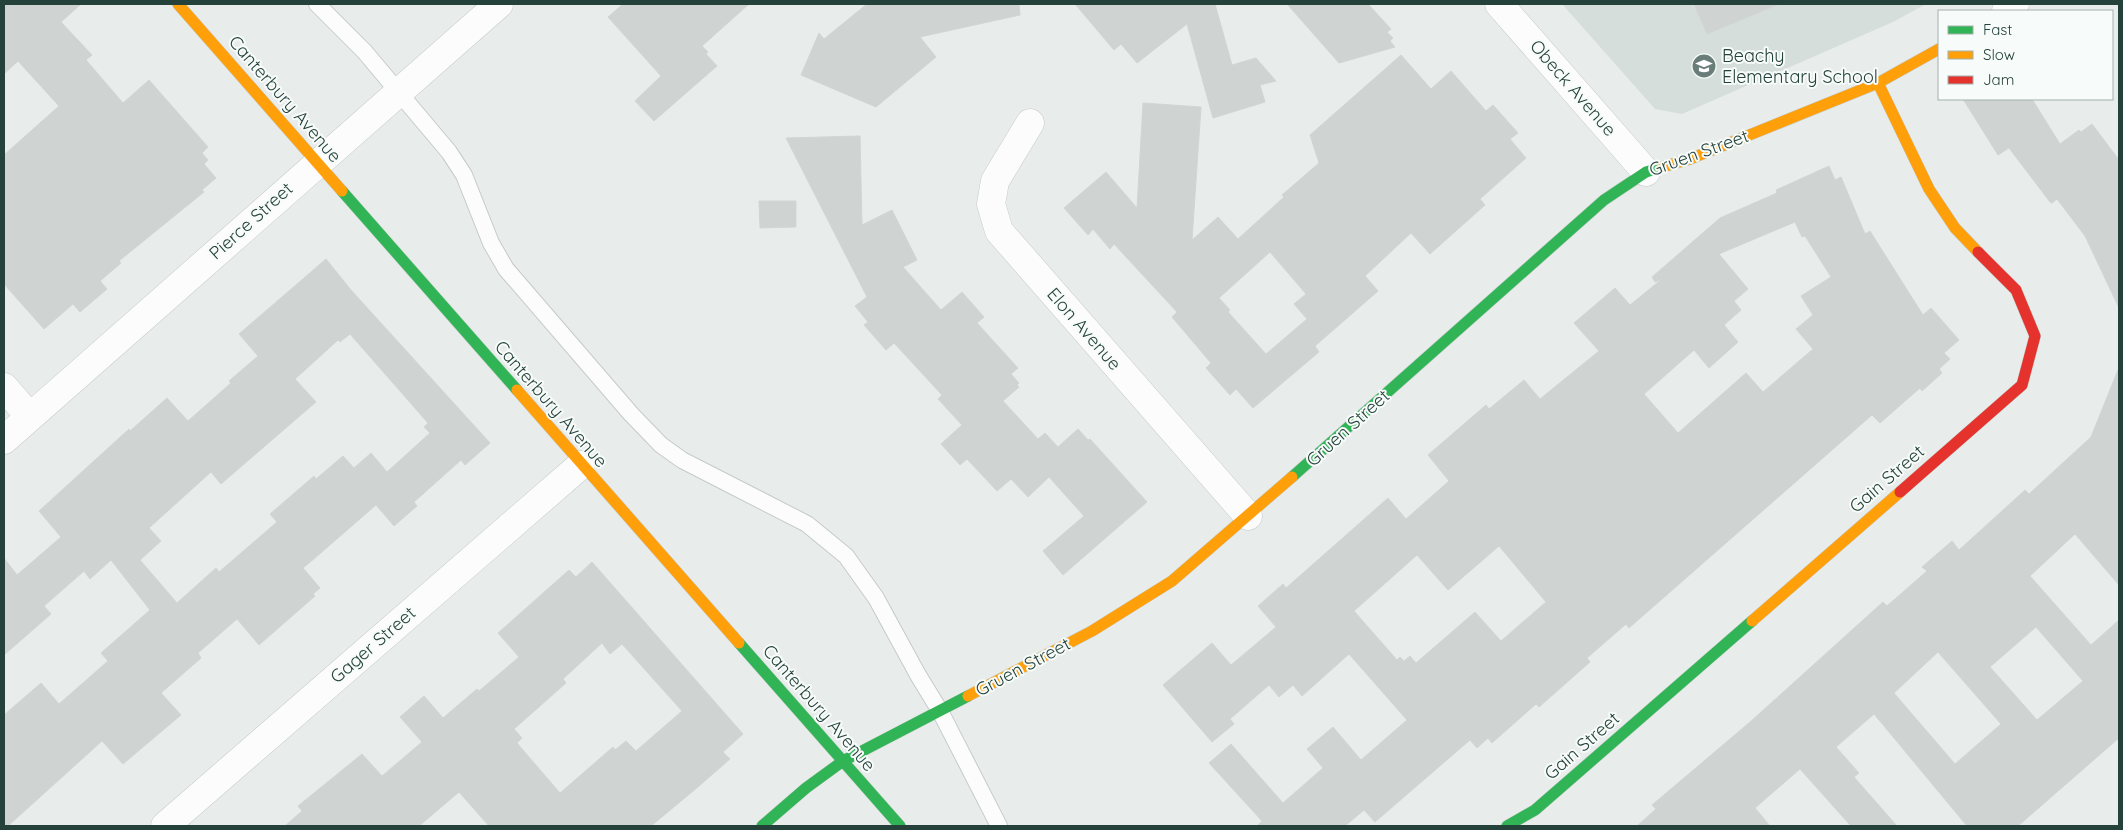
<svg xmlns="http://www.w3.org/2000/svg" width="2123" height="830" font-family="Quicksand,sans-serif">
<rect width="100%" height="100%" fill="#e8edeb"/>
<path fill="#d6dedb" d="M1562,4h364l-33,18 -211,92 -27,-5z"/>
<path fill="#cfd4d2" stroke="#d1d6d4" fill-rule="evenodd" d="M4,4h77l-20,18 31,33 -6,5 37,43 26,-23 59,67 -6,6 6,7 -4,4 12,14 -14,12 2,2 -85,69 2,2 -21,18 7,8 -27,23 -7,-8 -29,25 -40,-45v-129l55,-49 -41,-45 -14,13z
M623,4h126l-47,42 6,6 -2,2 11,12 -63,55 -19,-20 26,-25 -53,-59z
M867,4h152l1,11 -100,22 16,20 -60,50 -75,-32 18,-42 5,6z
M1075,4h140l17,61 24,-7 20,23 -16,4 5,17 -52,16 -26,-94 -50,39 -16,-19 -7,6z
M1287,4h81l23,25 -4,3 6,6 -3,3 5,6 -56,16z
M1694,4h85l-72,30z
M1401,55l30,34 20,-18 35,40 7,-6 25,28 -8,6 16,19 -46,41 5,6 -55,49 -19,-21 -46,43 13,15 -63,55 4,6 -66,56 -17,-19 -6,6 -24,-27 5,-5 -39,-46 5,-5 -63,-68 -4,5 -17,-20 -5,6 -24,-27 42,-36 31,36 6,-105 58,4 -9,133 26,-23 20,22 46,-42 -2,-2 37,-32 -9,-28zM1270,252l36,42 -12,10 13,15 -41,35 -38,-42 2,-2 -11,-12z
M1963,99h69l28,45 19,-14 2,2 11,-8 27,36v148l-34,-72 -28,-37 -5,4 -2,-1 -41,-54 -11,7z
M860,136l2,89 30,-15 25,50 -14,7 38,43 21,-18 22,25 -7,6 41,45 -7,6 8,9 -2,2 2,2 -16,14 35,38 7,-6 13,14 20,-18 10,11 2,-1 57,63 -84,73 -20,-24 41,-35 -35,-39 -21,20 -17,-18 -14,12 -30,-32 -7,6 -19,-21 21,-19 -24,-26 4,-4 -48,-52 -8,7 -22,-25 4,-3 -13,-16 12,-9 -81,-159z
M1829,166l6,14 6,-3 24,57 5,-3 53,84 8,-7 28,32 -15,13 6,6 -11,10 3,4 -20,18 -2,-3 -40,35 -8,-8 -243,213 -3,-4 -39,34 3,4 -51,45 -3,-3 -44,39 -4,-5 -11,10 -7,-8 -95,82 -11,-12 -19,16h-88l5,-5 -53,-58 22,-19 52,59 40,-35 -16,-19 26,-22 28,33 46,-40 -58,-66 -47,42 -9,-11 -14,12 -10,-12 -39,34 4,5 -22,18 -49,-57 49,-42 19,22 45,-38 -18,-21 25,-22 3,4 102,-90 18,21 43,-38 -21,-26 58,-50 3,4 35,-29 16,19 59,-48 -25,-28 41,-35 15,17 32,-26 -7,3 -3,-5 68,-59 57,-25 -1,-3zM1795,222l7,15 3,-1 26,41 -30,19 12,19 -17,14 17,20 -50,43 -17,-19 -68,60 -34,-39 50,-44 15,18 29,-26 -14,-17 17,-15 -7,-9 14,-12 -29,-35zM1499,546l47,56 -45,39 -26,-29 -59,51 -6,-7 -6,5 -4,-4 -3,3 -43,-49 63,-56 31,35z
M759,201h37v26l-36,1z
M326,259l25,31 139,153 -25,22 -4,-5 -47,42 3,4 -23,20 -18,-21 -61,53 -12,10 17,20 -7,6 2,2 -56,49 -22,-26 -39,34 3,5 -40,35 20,22 -58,49 -21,-23 -94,85h-4v-111l37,-32 18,21 49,-43 -7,-8 49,-43 -39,-50 -21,19 -6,-8 -40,35 7,8 -47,41v-97l13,17 44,-38 -22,-26 90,-82 1,2 37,-33 21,23 43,-38 -2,-2 29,-25 -19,-22zM350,334l78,89 -4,4 6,6 -43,39 -16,-19 -17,15 -11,-12 -27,23 -2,-3 -44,38 7,8 -58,50 -3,-4 -39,35 -37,-43 21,-19 -12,-13 62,-56 10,12 95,-82 -21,-23 43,-39 2,2z
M2118,370l1,215 -44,-51 -45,42 61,69 28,-25v118l-101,88h-51l-93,-112 -38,33 23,26 -5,4 43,49h-46l-51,-57 -45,39 15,18h-133l19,-17 -4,-4 98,-83 133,-120 4,4 40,-35 -5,-4 30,-26 7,9 66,-60 4,4 62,-57zM2036,627l47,54 -46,39 -47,-53zM1938,652l63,72 -46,40 -61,-71z
M592,562l151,172 -20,18 7,7 -32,28 -47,39h-162l-30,-34 -40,34h-134l17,-15 -4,-5 64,-52 20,22 40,-34 -22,-25 24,-21 19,22 34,-29 2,2 40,-34 -21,-24 71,-63 7,7zM602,643l8,11 12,-10 60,67 -46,40 -10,-10 -11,9 -2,-3 -53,46 -43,-50 5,-5 -8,-9 52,-46 -3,-4z"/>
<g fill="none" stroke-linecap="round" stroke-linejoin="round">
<defs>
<path id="lane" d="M317,4l47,47 85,101 15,23 27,68 15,26 125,145 30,31 21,15 125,64 39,32 30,42 42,77 22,36 59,115"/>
<path id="street" d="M1499,4l147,168
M2006,11l9,-7
M1030,123l-35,58 -4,23 8,27 249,285
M4,387l26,30
M4,440l495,-436
M165,826l416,-361"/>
<path id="fast" d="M342,191l175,199
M1292,477l312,-277 42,-28 16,-5
M739,643l161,183
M762,826l44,-38 37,-27 125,-65
M1507,826l28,-16 217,-189"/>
<path id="slow" d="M178,4l164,187
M1878,83l51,106 26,39 23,24
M1662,167l28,-8 188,-76 61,-34
M517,390l222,253
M1752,621l148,-129
M968,696l124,-65 80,-50 120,-104"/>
<path id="jam" d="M1900,492l122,-107 13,-49 -19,-46 -38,-38"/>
</defs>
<use href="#lane" stroke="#c5cac8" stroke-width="18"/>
<use href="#street" stroke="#c5cac8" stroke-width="29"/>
<use href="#fast" stroke="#c3cbc8" stroke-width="12"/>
<use href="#slow" stroke="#c3cbc8" stroke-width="12"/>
<use href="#jam" stroke="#c3cbc8" stroke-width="12"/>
<use href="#lane" stroke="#fcfcfc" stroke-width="16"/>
<use href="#street" stroke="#fcfcfc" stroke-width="28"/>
<use href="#fast" stroke="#30b455" stroke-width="11"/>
<use href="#slow" stroke="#ff9f0a" stroke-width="11"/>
<use href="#jam" stroke="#e5322d" stroke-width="11"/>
</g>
<defs>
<symbol id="school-disc" viewBox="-11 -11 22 22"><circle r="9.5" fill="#697e78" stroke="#f7fbf9"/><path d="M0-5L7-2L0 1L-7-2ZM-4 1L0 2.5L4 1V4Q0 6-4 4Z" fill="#fff"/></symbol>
</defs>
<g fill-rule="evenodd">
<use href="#school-disc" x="1690" y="52" width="28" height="28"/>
</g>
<g text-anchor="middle" stroke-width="4" stroke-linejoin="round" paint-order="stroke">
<g font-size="18" fill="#24423a" stroke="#f7fbf9" text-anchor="start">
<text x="1722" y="62">Beachy<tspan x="1722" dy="21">Elementary School</tspan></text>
</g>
<g font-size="18" fill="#24423a" stroke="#f7fbf9">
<text transform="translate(1573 88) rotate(49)" y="6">Obeck Avenue</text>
<text transform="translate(285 99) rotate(49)" y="6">Canterbury Avenue</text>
<text transform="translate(1699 153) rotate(-20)" y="6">Gruen Street</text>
<text transform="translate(251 221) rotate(-42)" y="6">Pierce Street</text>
<text transform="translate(1084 329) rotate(49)" y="6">Elon Avenue</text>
<text transform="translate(551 404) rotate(49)" y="6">Canterbury Avenue</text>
<text transform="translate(1348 428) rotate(-42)" y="6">Gruen Street</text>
<text transform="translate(1887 479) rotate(-41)" y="6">Gain Street</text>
<text transform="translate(373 645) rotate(-41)" y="6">Gager Street</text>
<text transform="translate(1023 667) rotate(-28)" y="6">Gruen Street</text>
<text transform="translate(819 708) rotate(49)" y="6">Canterbury Avenue</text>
<text transform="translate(1582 746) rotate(-41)" y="6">Gain Street</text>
</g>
</g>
<rect width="2123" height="830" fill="none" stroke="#24423a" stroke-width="10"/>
<rect x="1938" y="10" width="175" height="90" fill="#f7fbf9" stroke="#a3b1ad"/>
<rect x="1948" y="26" width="25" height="8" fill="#30b455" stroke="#a3b1ad"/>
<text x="1983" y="35" font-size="15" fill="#24423a">Fast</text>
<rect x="1948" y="51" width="25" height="8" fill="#ff9f0a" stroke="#a3b1ad"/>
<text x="1983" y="60" font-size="15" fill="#24423a">Slow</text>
<rect x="1948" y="76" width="25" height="8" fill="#e5322d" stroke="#a3b1ad"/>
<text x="1983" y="85" font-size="15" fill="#24423a">Jam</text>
</svg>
